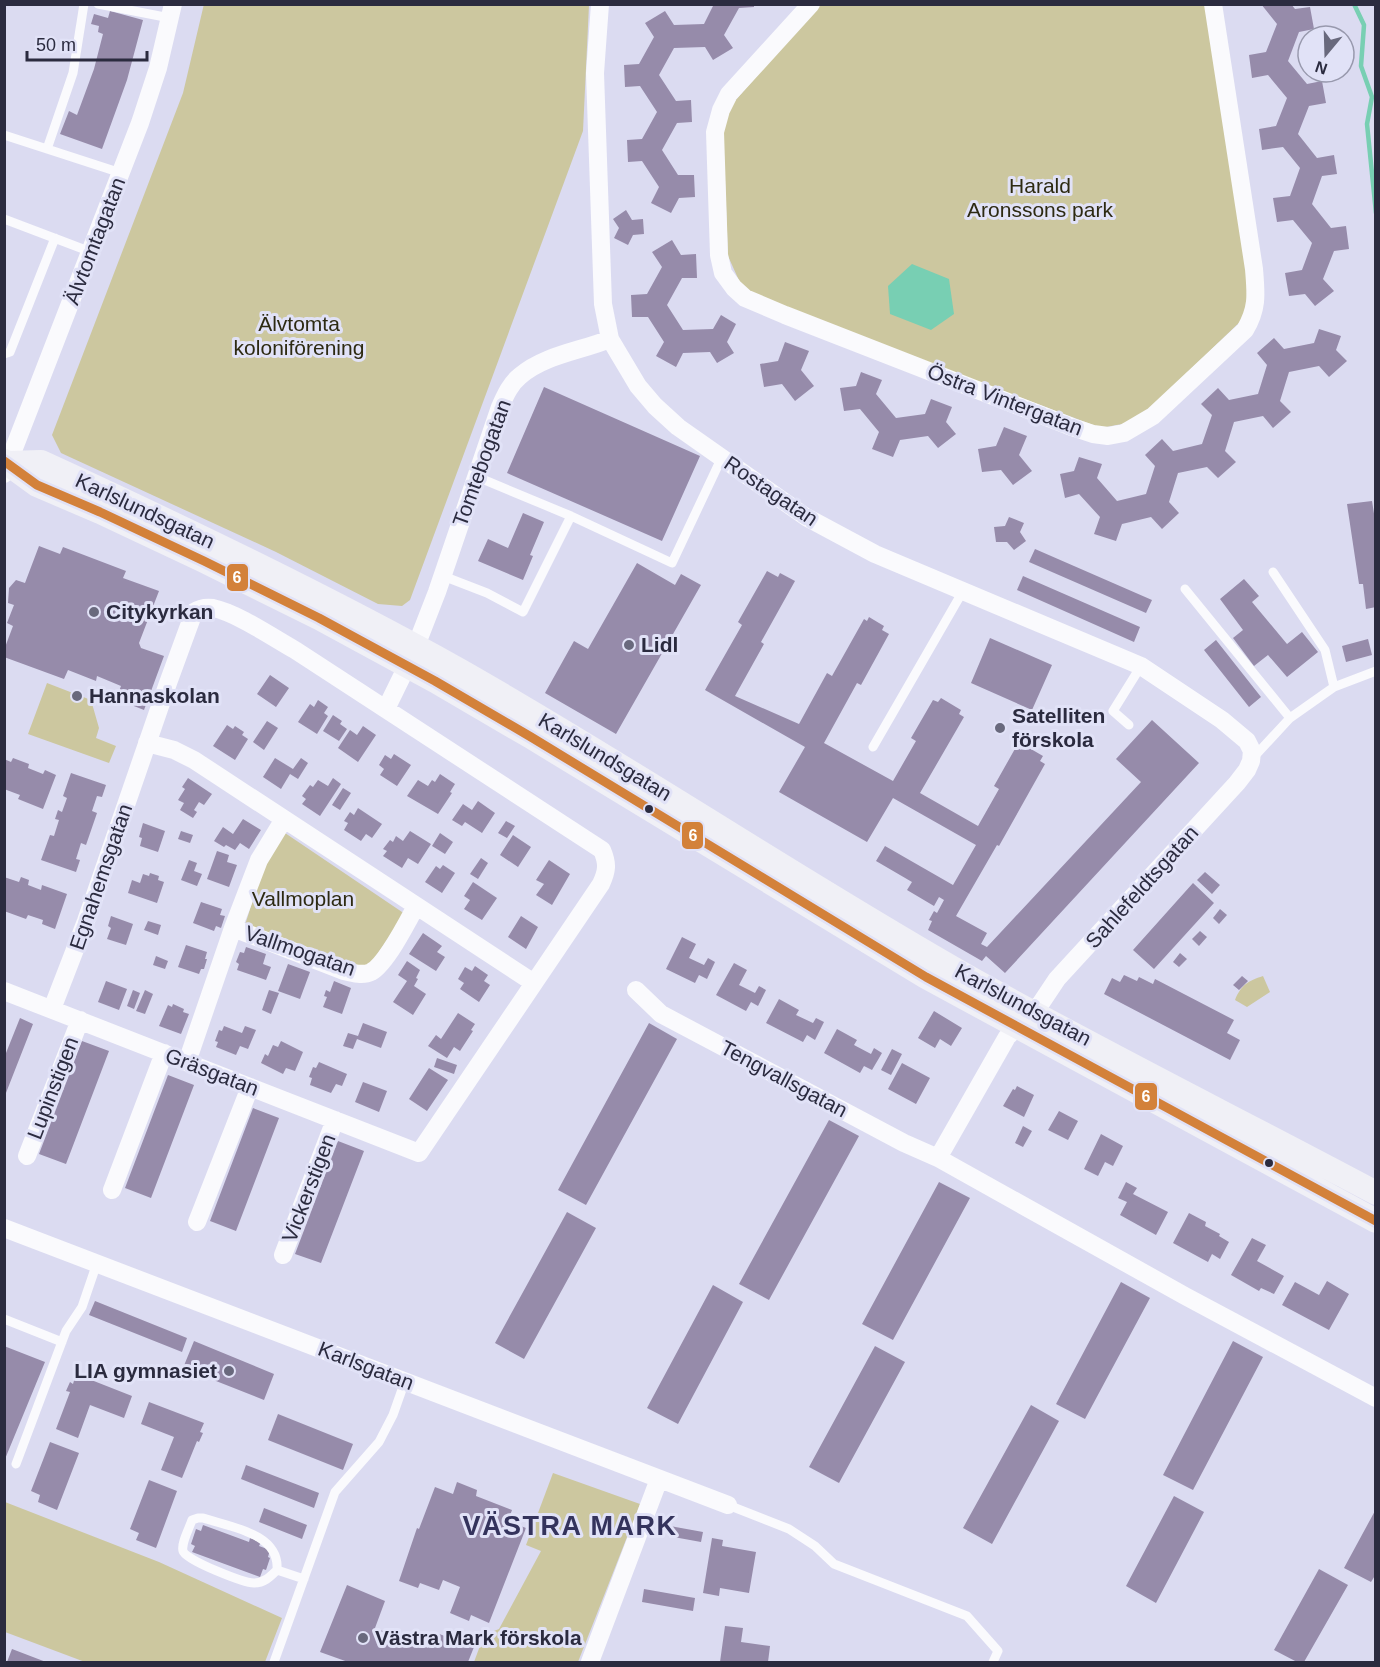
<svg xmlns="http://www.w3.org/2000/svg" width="1380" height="1667" font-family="Helvetica,sans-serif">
<rect width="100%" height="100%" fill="#dbdbf1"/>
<path fill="#ccc79f" d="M204,4l385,1 -6,126 -173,469 -8,6 -24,-2 -102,-52 -215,-99 -9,-18 131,-342z
M819,5h387l45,295 -8,19 -96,92 -20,12 -26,5 -337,-128 -23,-15 -13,-29 -5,-126 4,-20z
M47,683l44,17 8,28 -3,10 20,8 -7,17 -81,-29z
M285,833l120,81 -38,55 -122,-44 18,-57z
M1263,976l7,16 -23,15 -12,-7c6,-15 13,-19 28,-24z
M553,1473l87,31 -62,158h-104l10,-27 15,-6 42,-78 -15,-6z
M5,1502l154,60 123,56 -17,44h-180l-80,-30z"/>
<path fill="#78cfb3" d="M912,264l37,15 5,35 -23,16 -41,-16 -2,-28z"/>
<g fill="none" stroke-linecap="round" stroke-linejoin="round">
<path stroke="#78cfb3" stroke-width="4.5" d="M1354,4l10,21 -3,41 11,31 -5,27 9,89"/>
</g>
<path fill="#968baa" d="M714,4h40v3l-15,1 -15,27 9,13 -20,12 -8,-13 -31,1 -15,27 17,26 15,-1 1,22 -15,1 -15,27 16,25h16l1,22 -16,1 -8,15 -20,-10 8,-16 -17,-26 -14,1 -1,-22 15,-1 15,-27 -17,-26 -15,1 -1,-22 15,-1 15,-27 -9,-14 20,-12 9,14 30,-1z
M1261,4h30l4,5 15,-2 4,22 -15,3 -11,29 19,23 15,-3 4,22 -17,3 -11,28 19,24 17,-3 3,19 -15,2 -10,28 19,24 15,-2 3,23 -15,2 -11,28 11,12 -19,15 -10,-12 -16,2 -4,-23 17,-3 10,-27 -19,-23 -16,2 -4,-24 17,-2 10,-28 -17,-21 -21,3 -3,-21 17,-3 11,-28 -19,-23 -16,3 -3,-23 17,-3 11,-28z
M110,11l33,9 -16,60 -25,69 -42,-15 9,-23 8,4 17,-46 9,-35 -5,-2 1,-6 -8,-2 3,-10 14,4z
M626,210l6,10 11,-1 1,15 -11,1 -5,10 -14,-7 5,-10 -6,-9z
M672,240l9,15 15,-1 1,24h-15l-15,27 16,25 30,-1 8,-14 15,9 -9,18 7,11 -17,10 -7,-11 -27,1 -7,14 -20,-11 8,-14 -16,-25h-16l-1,-22 16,-1 15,-27 -10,-15z
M1319,329l22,7 -5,14 11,11 -18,16 -10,-11 -30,6 -9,29 11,11 -18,16 -10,-12 -29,6 -9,29 11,11 -18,16 -11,-11 -29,6 -9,29 10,11 -17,16 -11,-12 -29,7 -6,17 -22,-7 6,-17 -21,-23 -14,4 -5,-24 14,-3 5,-14 23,7 -5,14 20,23 29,-7 9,-28 -10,-11 17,-16 11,12 29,-7 10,-29 -11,-11 17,-16 11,12 29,-6 9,-29 -10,-12 17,-15 10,11 30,-6z
M785,342l24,9 -8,19 13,16 -19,15 -13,-17 -18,3 -4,-23 18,-3z
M861,372l21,8 -6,14 20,24 29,-4 6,-15 21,8 -6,15 10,12 -18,14 -10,-12 -28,4 -7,17 -21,-8 7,-17 -19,-23 -16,2 -4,-23 16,-2z
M544,387l156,69 -38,85 -155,-68z
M1004,427l23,9 -8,19 13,16 -19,14 -12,-15 -19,2 -4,-23 18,-3z
M1372,501l4,25v81l-10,2 -3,-25h-4l-12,-80z
M523,513l21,9 -14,33 3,1 -10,24 -45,-19 10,-22 20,9z
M1009,517l15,6 -4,9 6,9 -12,9 -7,-8h-11l-2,-15 11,-1z
M39,546l21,8 3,-7 63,24 -3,7 36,13 -20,52 2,5 23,8 -20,54 -28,-11 5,-13 -24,-10 -1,5 -28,-11 -4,9 -60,-22v-7l9,-24 -6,-3 7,-18 -6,-2 1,-15 7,-8 9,3z
M1035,549l117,51 -6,13 -117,-51z
M637,563l38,22 6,-11 20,11 -85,149 -71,-41 29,-52 14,8z
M767,571l11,6 2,-4 15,8 -34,61 3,2 -29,52 64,28 28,-51 5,3 32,-57 3,2 2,-4 15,9 -2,4 7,4 -28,51 -4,-2 -33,60 69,38 23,-40 -5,-3 22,-38 5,2 3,-4 20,12 -2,4 5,3 -44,76 58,33 21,-37 -5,-3 22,-39 5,3 3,-5 19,11 -3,5 5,3 -46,82 -2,-1 -41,71 31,17 -6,11 6,3 154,-165 -25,-23 36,-39 47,43 -194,210 -19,-17 -4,5 -54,-31 4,-9 -3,-1 5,-9 3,2 7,-13 -5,-3 -5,9 -27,-16 5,-8 -36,-21 9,-15 68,39 23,-40 -83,-47 -26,44 -88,-50 26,-45 -100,-57 37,-65 -4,-3z
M1023,576l117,51 -6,15 -117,-52z
M1244,579l15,17 -7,6 35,42 15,-12 16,20 -31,25 -19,-22 -14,11 -21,-28 10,-8 -23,-31z
M990,638l62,27 -20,45 -61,-27z
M1368,639l4,16 -26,7 -4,-16z
M1216,640l45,57 -12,10 -45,-57z
M270,675l19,13 -13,19 -19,-13z
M318,700l10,7 -4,6 4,3 -11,18 -19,-12 12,-18 4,3z
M333,715l9,6 -2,3 7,5 -8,12 -16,-10z
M267,721l11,7 -14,22 -11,-8z
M227,725l6,4 2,-3 9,6 -2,3 6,4 -13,21 -22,-14z
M363,726l13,9 -18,27 -20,-14 12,-18 7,5z
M394,754l17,11 -14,21 -17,-11 4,-6 -5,-4 6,-10 6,4z
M13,758l16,6 -1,4 15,6 2,-4 11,5 -13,34 -25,-10 2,-4 -16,-6v-30l7,3z
M275,758l18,11 8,-11 7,5 -10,16 -8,-5 -9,15 -18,-12z
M71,773l35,12 -4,12 -5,-1 -5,15 5,2 -11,32 -5,-2 -5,16 4,1 -4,12 -35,-12 9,-25 4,1 5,-16 -4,-1 3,-9 4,2 5,-14 -4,-2z
M440,774l15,10 -5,8 2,1 -14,21 -31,-18 11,-16 10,6 4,-6 3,2z
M188,778l24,16 -8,11 -5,-3 -5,8 3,2 -4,6 -13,-8 4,-7 -6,-3 7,-11 -3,-2z
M333,778l8,6 -21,32 -18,-12 4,-5 -4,-3 8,-11 3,2 5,-7 10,6z
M343,788l8,5 -11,17 -8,-5z
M478,801l17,12 -13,20 -17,-11 -3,4 -10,-6 11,-16 9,6z
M358,808l24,16 -10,14 -6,-4 -5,7 -17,-11 4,-7 -4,-2 6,-9 4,3z
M243,819l18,11 -12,19 -9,-6 -5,7 -9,-5 -2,2 -10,-6 9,-14 10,7z
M506,821l9,5 -8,12 -9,-5z
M143,823l22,8 -7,21 -18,-6 2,-8 -3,-1z
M181,831l12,4 -3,8 -12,-4z
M410,831l21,13 -13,20 -10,-6 -6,10 -19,-12 4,-5 -4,-2 7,-9 3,2 3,-6 7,5z
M440,833l13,9 -8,12 -13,-8z
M513,835l18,12 -13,20 -18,-12z
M217,851l12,4 -2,7 10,3 -8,22 -22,-8z
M481,858l7,5 -10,16 -8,-5z
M189,860l8,3 -3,8 8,3 -5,12 -16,-6z
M549,860l21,14 -18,31 -16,-10 8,-11 -8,-4z
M443,865l12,8 -13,20 -17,-11 11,-16 4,3z
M1205,872l15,13 -8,9 -15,-14z
M150,873l9,3 -1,4 6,2 -7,21 -29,-10 4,-13 8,3 3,-9 6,2z
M4,877l15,5 2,-5 8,3 -1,5 13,5 1,-5 25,9 -12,35 -13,-5 1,-4 -15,-5 -2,4 -22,-8z
M473,882l24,16 -15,22 -18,-11 6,-9 -6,-4z
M1193,883l21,20 -60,66 -21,-19z
M201,902l21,7 -2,6 5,1 -4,12 -5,-2 -2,5 -21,-8z
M1220,909l7,6 -8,9 -6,-6z
M111,916l22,8 -7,21 -19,-6 4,-11 -3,-2z
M521,916l17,11 -12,22 -18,-12z
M148,921l13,4 -3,10 -14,-5z
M1200,931l7,6 -8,9 -7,-7z
M423,933l19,13 -5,6 8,5 -9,14 -27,-17z
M682,937l14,7 -7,14 15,7 4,-7 7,4 -8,17 -8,-4 -4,8 -29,-14z
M186,945l21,7 -2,7h2l-3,10h-3l-2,5 -21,-7z
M246,947l20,7 -3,10 8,3 -5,13 -29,-10 2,-6 -3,-2 4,-10 4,1z
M1180,953l7,6 -8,8 -6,-5z
M156,956l12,5 -3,8 -12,-4z
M407,961l13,9 -4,8 2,1 -4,7 12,8 -13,21 -20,-13 14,-21 -9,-6z
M734,963l13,7 -8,15 16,8 4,-7 7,4 -8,16 -7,-4 -5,9 -30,-16z
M288,964l22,8 -10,27 -22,-8z
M475,966l13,9 -4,6 6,4 -11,17 -19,-13 4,-6 -6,-4 7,-12 7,4z
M1124,975l13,6 2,-4 14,7 2,-5 79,41 -7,13 13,7 -10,20 -126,-66 8,-16 8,4z
M1242,976l6,5 -9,9 -6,-5z
M106,981l21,8 -8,21 -21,-8z
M334,981l17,7 -9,26 -19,-7 4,-10 -3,-1 2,-6 4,2z
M133,990l7,3 -6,16 -7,-3z
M145,990l8,4 -8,20 -9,-3z
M269,990l10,3 -8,21 -9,-4z
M779,999l20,11 -3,5 17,8 3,-5 8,4 -9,18 -8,-5 -4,7 -37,-19z
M173,1004l11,5 -1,3 6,2 -8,20 -22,-8 9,-21 4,2z
M934,1011l28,17 -11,18 -11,-7 -5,9 -17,-10z
M458,1013l17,11 -4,6 2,1 -13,20 -6,-4 -7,11 -19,-12 8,-11 5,4z
M20,1018l13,6 -29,74v-40z
M363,1023l24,9 -6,16 -24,-9 -4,10 -10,-3 5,-13 10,3z
M649,1023l28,16 -91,166 -28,-15z
M224,1026l18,7 3,-7 11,4 -8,19 -8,-3 -4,9 -20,-8 2,-5 -3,-1 4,-11 3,1z
M837,1029l20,11 -3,5 17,9 3,-6 8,5 -10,17 -8,-4 -4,7 -36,-20z
M82,1041l27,10 -43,113 -27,-10z
M281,1041l22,11 -8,19 -9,-3 -3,6 -22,-11 4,-9 3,2 5,-11 5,2z
M892,1049l10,5 -11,21 -10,-5z
M437,1058l20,7 -3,9 -20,-7z
M319,1062l28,12 -5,12 -6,-2 -5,9 -21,-8 2,-7 -3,-1 4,-10 3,1z
M902,1063l28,15 -14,26 -28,-15z
M429,1068l19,12 -21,31 -18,-12z
M168,1075l26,10 -43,113 -26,-10z
M363,1082l24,9 -8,21 -24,-10z
M1017,1086l17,9 -10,22 -21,-11 10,-17 2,1z
M253,1108l26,10 -43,113 -26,-10z
M1059,1111l19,10 -10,19 -20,-10z
M829,1120l30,16 -90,164 -30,-16z
M1023,1126l9,5 -9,16 -8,-4z
M1101,1134l22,12 -10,20 -8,-4 -7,14 -14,-7z
M338,1141l26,10 -43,112 -26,-9z
M939,1182l31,16 -77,142 -31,-16z
M1126,1182l11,6 -4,6 35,18 -12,23 -36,-20 7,-13 -9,-4z
M567,1212l29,16 -72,131 -29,-16z
M1189,1213l17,9 -1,4 15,8 -1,2 10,6 -9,17 -8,-5 -4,8 -35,-19z
M1252,1238l14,7 -9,16 27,15 -10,18 -13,-6 -2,3 -28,-16z
M1327,1281l22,13 -20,36 -47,-25 13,-23 24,13z
M1121,1282l29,16 -65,121 -29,-15z
M713,1285l30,17 -65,122 -31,-16z
M95,1301l92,37 -5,14 -93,-37z
M194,1341l80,33 -10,26 -81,-32z
M1233,1341l30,16 -70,133 -30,-15z
M4,1346l41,16 -40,97h-1z
M875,1346l30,16 -66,121 -30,-16z
M76,1374l56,22 -8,22 -34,-13 -12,33 -22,-9 14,-37 -4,-1 4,-9 3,2z
M149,1402l55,21 -4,9 3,1 -4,9 -2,-1 -15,37 -21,-8 13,-33 -33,-13z
M1031,1405l28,16 -67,123 -29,-16z
M278,1414l75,30 -10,26 -75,-30z
M50,1442l29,11 -22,57 -19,-8 2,-7 -9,-4z
M246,1465l73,28 -5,15 -73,-29z
M149,1480l28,11 -21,57 -20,-8 3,-7 -9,-4z
M457,1482l20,8 -1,6 36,14 -4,11 18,7 -37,95 -18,-8 -2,6 -19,-8 10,-26 -17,-7 -4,10 -19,-7 -2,5 -19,-7 18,-53 2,1 16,-42 18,7z
M1174,1496l30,16 -48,91 -30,-17z
M264,1508l43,17 -5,14 -43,-17z
M1376,1509v65l-5,8 -27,-14z
M203,1525l46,17 1,-4 11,4 -2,4 11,4 -2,7 2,1 -4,12 -3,-1 -3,8 -68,-25 3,-6 -4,-2 5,-15 5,2z
M670,1526l33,6 -2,10 -33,-6z
M712,1538l11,2 -1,6 34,6 -7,41 -29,-5 -1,8 -16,-3z
M1319,1569l29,16 -44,77h-7l-23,-12z
M347,1585l38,16 -10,27 53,20 6,-16 40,15 -6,15h-120l-28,-10z
M644,1589l51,9 -2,13 -51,-9z
M725,1626l18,2 -2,14 29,4 -2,16h-48z
M12,1649l34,13h-39z"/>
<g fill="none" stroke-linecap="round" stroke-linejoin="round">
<path stroke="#fafafd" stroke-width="9" d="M98,4l72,14
M4,135l117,38
M47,149l26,-76 11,-69
M4,219l87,33
M4,354l6,-2 45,-114
M475,476l96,40 101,47 50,-106
M1273,572l52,78 9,37
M443,576l44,17 36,19 48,-96
M1185,589l105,129
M1129,725l-16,-14 28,-45
M873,747l90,-156
M1252,759l38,-41 44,-31 42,-16
M4,1319l58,23
M16,1464l50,-133 16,-24 15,-44
M728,1505l61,24 26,17 19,18 133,52 31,35 -5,11
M277,1570c-7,7 -13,13 -23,13 -10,0 -69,-23 -71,-32 -2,-8 6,-22 9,-31l6,-2h5c27,9 77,15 74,52l27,9
M274,1662l61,-170 44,-50 14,-27 12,-34"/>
<path stroke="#fafafd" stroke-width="18" d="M600,4l-5,69 8,231 7,35 28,47 17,20 23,21 128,90 69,37 266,112 81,54 25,21 5,10 -1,10 -4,9 -10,13 -180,196 -16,24 -9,9
M811,4l-82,90 -8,16 -6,22 4,123 4,18 11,15 11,10 40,17 287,112 21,7 15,2 16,-3 12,-7 17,-10 92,-86c13,-22 11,-36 9,-61l-41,-265
M4,474l136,-351 18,-55 15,-64
M416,646l21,-54 63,-185c5,-11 10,-23 20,-31 24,-21 61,-25 90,-37
M386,709l21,-43
M147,743l27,7 20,10 340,223
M284,819l-25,41 -26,68 111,43c8,2 19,5 27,1 15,-8 37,-51 45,-66
M636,990l25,24 243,129 34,15 247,138 191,102
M4,991l415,162 182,-269c6,-13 7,-20 1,-34l-307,-200c-23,-13 -58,-37 -82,-42 -7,-1 -13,0 -19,4l-26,71 -82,238 -34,88
M187,1062l46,-134
M27,1156l53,-136
M938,1158l69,-121 10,-10
M112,1190l52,-137
M197,1222l53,-135
M4,1228l724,277
M283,1255l52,-135
M590,1662l69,-183"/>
<path stroke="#f0f0f6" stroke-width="24" d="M4,461l33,24 63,27 104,49 115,57 116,63 96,56 395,240 450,244
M9,463l32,-1c142,65 282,132 418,208 173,98 338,210 511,308 134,75 271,143 406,215"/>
<defs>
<path id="bus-1" d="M4,461l33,24 63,27 104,49 115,57 116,63 96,56 395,240 450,244"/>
</defs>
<use href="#bus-1" stroke="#e1e2f7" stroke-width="14"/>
<use href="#bus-1" stroke="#d3813a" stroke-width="9"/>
</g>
<g fill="#69697d" stroke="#e1e2f7" stroke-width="2">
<circle cx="94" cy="612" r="6"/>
<circle cx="629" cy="645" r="6"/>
<circle cx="77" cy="696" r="6"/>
<circle cx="1000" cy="728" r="6"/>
<circle cx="229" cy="1371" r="6"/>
<circle cx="363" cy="1638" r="6"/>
</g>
<g fill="#2b2b3f" stroke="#e1e2f7" stroke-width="2">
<circle cx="649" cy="809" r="5"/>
<circle cx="1269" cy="1163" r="5"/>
</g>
<g text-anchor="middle" stroke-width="6" stroke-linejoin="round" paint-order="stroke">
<g font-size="21" fill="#2d2a12" stroke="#e1e2f7">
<text x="1040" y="193">Harald<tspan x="1040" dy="24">Aronssons park</tspan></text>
<text x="299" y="331">Älvtomta<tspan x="299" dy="24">koloniförening</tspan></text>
<text x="303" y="906">Vallmoplan</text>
</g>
<g font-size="21" fill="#2b2b3f" stroke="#e1e2f7">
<text transform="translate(95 241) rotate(-69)" y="7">Älvtomtagatan</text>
<text transform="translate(1005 400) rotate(21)" y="7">Östra Vintergatan</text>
<text transform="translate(482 463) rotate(-70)" y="7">Tomtebogatan</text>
<text transform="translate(771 491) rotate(34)" y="7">Rostagatan</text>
<text transform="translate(145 511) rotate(25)" y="7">Karlslundsgatan</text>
<text transform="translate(605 757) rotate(31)" y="7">Karlslundsgatan</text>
<text transform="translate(101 877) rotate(-71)" y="7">Egnahemsgatan</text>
<text transform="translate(1142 887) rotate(-48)" y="7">Sahlefeldtsgatan</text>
<text transform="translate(300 951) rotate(19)" y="7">Vallmogatan</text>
<text transform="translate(1023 1005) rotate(28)" y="7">Karlslundsgatan</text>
<text transform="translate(212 1072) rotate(21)" y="7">Gräsgatan</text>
<text transform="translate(784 1079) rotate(28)" y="7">Tengvallsgatan</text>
<text transform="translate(53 1088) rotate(-69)" y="7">Lupinstigen</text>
<text transform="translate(309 1188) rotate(-69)" y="7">Vickerstigen</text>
<text transform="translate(366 1366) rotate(21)" y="7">Karlsgatan</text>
</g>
<g font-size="21" font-weight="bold" fill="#2b2b3f" stroke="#e1e2f7" text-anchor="start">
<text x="106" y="619">Citykyrkan</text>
<text x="641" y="652">Lidl</text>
<text x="89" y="703">Hannaskolan</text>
<text x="1012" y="723">Satelliten<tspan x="1012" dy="24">förskola</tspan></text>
<text x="217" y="1378" text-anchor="end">LIA gymnasiet</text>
<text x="375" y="1645">Västra Mark förskola</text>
</g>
<g font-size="27" font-weight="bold" letter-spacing="1.5" fill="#34335c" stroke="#e1e2f7">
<text x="570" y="1535">VÄSTRA MARK</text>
</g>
</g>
<g stroke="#e1e2f7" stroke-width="2">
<rect x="226" y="563" width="23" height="29" rx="6" fill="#d3813a"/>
<rect x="681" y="821" width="23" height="29" rx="6" fill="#d3813a"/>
<rect x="1134" y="1082" width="24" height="29" rx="6" fill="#d3813a"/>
</g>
<g font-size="16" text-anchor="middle" font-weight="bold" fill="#fff">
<text x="237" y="583">6</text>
<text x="693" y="841">6</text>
<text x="1146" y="1102">6</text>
</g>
<rect width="1380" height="1667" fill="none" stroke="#2b2b3f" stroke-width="12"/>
<g transform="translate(1326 54) rotate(199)"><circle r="28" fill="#e1e2f7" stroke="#9899ad" stroke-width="1.5"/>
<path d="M0-4.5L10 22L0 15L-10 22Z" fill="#69697d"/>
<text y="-9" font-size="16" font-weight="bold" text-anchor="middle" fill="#2b2b3f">N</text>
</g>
<path d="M27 51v9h120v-9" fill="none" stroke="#2b2b3f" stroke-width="3"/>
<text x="36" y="51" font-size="18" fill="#2b2b3f" stroke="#e1e2f7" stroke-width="4.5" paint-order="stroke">50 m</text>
</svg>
